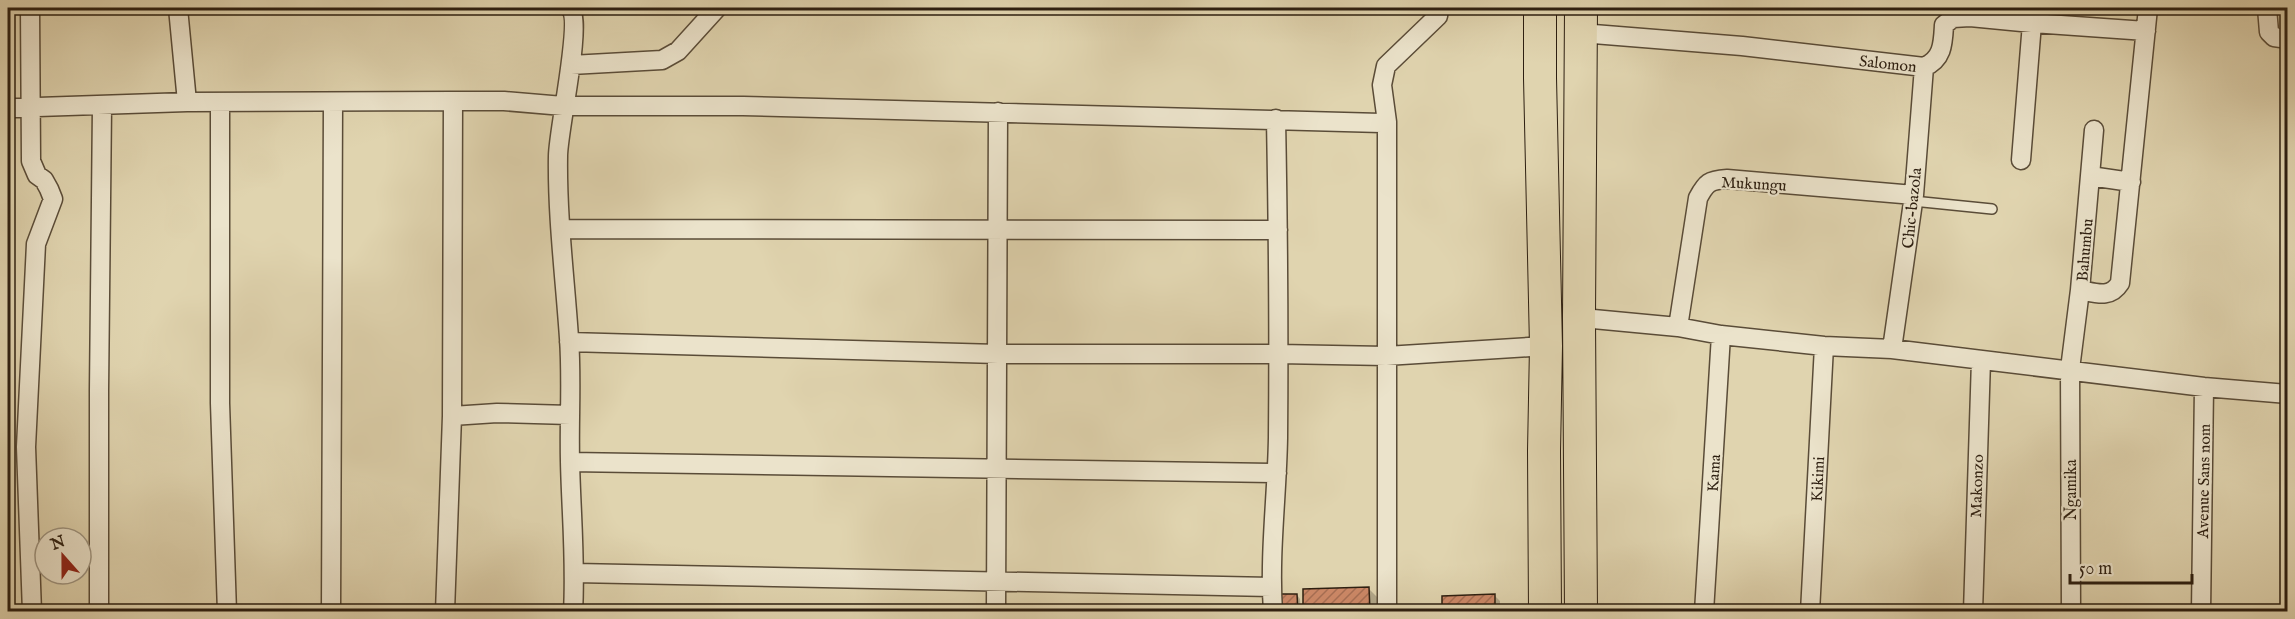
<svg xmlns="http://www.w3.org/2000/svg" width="2295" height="619" font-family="'IM FELL English',serif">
<defs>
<pattern id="building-hatch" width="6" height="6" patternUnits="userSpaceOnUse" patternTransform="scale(1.5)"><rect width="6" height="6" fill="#cd8968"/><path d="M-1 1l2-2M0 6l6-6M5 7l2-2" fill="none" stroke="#a76f54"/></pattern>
</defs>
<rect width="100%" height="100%" fill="#e0d4af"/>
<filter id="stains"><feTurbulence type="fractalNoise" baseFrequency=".00333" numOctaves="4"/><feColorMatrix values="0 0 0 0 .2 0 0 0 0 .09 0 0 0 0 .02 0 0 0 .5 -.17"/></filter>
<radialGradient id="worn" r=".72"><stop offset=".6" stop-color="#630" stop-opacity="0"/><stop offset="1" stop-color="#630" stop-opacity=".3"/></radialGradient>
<path fill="#0003" d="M1369,589l8,8v15h-72z
M1297,595l3,4 1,13h-19z
M1494,595l6,6v11h-56z"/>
<path fill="url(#building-hatch)" stroke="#2d1f11" stroke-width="1.5" d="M1369,587l1,25h-67v-23z
M1280,594h17l1,18h-18z
M1495,594v18h-53v-16z"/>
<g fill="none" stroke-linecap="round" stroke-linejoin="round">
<defs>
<path id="lane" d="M1913,201l79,8"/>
<path id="street" d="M30,8l1,153 6,14 7,5 5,9 4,10 -17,45 -10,203 6,165
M178,8l9,94
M570,8c13,14 -12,122 -12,148 -1,60 7,122 11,182 3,41 0,82 1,123 1,50 6,100 3,151
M2267,8l2,24 5,5 14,2
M1581,33l161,13 182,21c19,-8 19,-24 20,-42l9,-7 17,-1 62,6 114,8
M571,65l91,-5 16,-9 39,-43
M220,102v301l7,209
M8,108l179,-6 266,-1h51l59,5h180l638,17 6,-1 -5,-37 4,-19 52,-50 1,-8
M1387,122v490
M2021,160l11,-137
M2090,176l41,6
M561,229l717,1
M2080,290c16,3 30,9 40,-7l28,-275
M1572,317l106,10 43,8 103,11 68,3 312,38 84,7
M1678,327l20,-129c8,-15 11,-18 29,-19l187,16
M569,342l429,12h281l107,2 160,-10
M1892,349l22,-154 10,-128
M452,416l45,-3 73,2
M570,462l707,11
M575,573l696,14
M99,612v-221l3,-285
M331,612l2,-510
M445,612l7,-196 1,-315
M996,612l2,-500
M1273,612c-4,-58 4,-116 5,-174 1,-106 0,-213 -2,-319
M1704,612l17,-277
M1810,612l14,-266
M1973,612l8,-252
M2071,612l-1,-243 10,-79 14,-160
M2201,612l3,-225"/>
<path id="highway" d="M1540,8v70l6,268 -2,105 1,161
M1581,612l-2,-294 2,-310"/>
</defs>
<use href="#lane" stroke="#5a4c38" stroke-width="12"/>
<use href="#street" stroke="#5a4c38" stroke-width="21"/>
<use href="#highway" stroke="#2d1f11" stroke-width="34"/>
<use href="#lane" stroke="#ebe3cb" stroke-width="9"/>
<use href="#street" stroke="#ebe3cb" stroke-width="18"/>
<use href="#highway" stroke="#e0d4af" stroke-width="32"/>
</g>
<g text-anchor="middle" stroke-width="4.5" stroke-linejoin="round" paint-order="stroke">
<g font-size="16" fill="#2d1f11" stroke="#ebe3cb">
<text transform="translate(1888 63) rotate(6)" y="6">Salomon</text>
<text transform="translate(1754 183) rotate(3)" y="6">Mukungu</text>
<text transform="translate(1911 208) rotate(-84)" y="6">Chic-bazola</text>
<text transform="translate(2084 250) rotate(-85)" y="6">Bahumbu</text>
<text transform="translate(1713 473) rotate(-86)" y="6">Kama</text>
<text transform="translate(1817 479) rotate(-87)" y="6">Kikimi</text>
<text transform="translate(2203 481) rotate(-89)" y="6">Avenue Sans nom</text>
<text transform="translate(1976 486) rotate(-88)" y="6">Makonzo</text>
<text transform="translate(2070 490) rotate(-90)" y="6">Ngamika</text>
</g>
</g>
<rect width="2295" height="619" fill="none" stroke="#e0d4af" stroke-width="30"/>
<rect x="9" y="9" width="2277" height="601" fill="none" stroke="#2d1f11" stroke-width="3"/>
<rect x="15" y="15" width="2265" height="589" fill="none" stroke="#2d1f11" stroke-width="1.5"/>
<g transform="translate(63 556) rotate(339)"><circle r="28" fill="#ebe3cb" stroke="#9f9581" stroke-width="1.5"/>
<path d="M0-4.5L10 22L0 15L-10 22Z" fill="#8f2418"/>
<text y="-9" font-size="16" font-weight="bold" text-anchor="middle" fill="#2d1f11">N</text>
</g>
<path d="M2070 574v9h122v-9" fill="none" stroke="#2d1f11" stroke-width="3"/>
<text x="2079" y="574" font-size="18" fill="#2d1f11" stroke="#ebe3cb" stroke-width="4.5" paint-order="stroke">50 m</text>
<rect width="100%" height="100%" filter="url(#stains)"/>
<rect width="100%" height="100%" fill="url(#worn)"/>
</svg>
